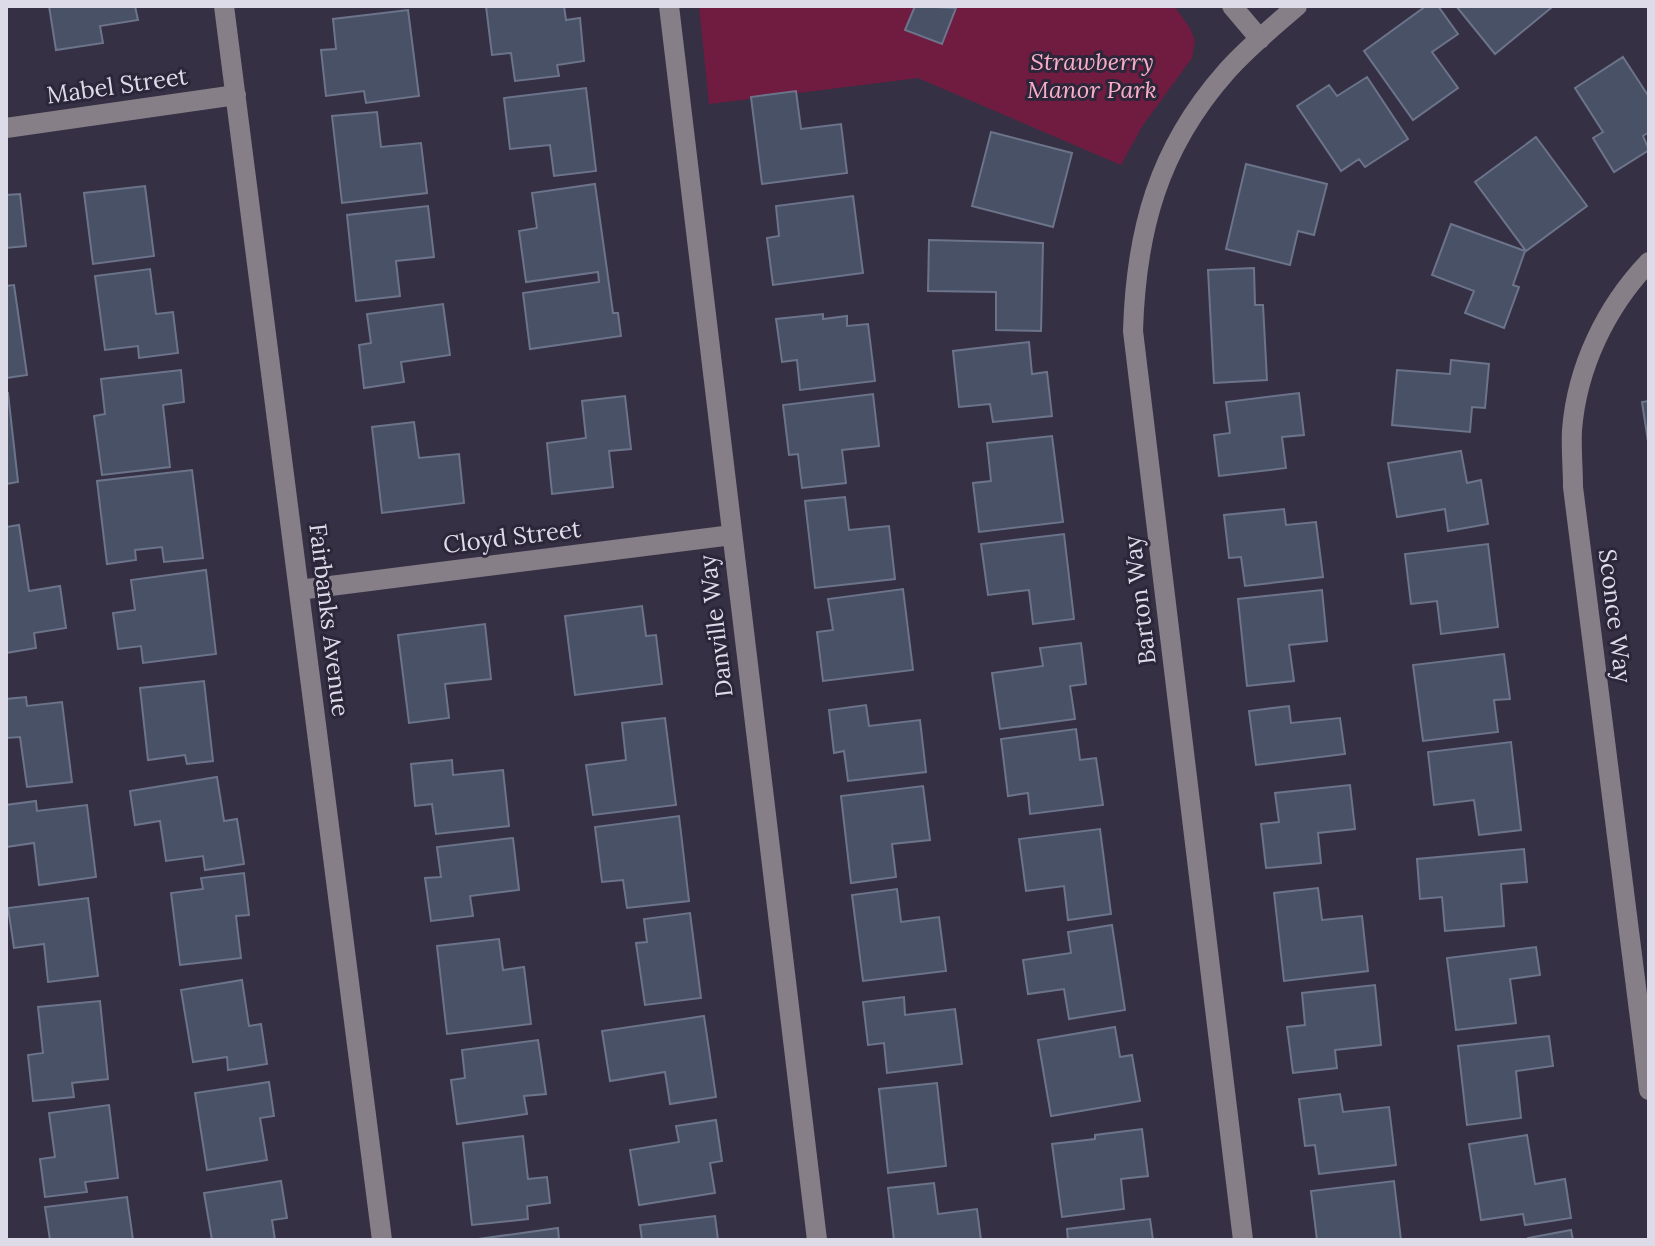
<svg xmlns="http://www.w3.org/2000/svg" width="1655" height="1246" font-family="Lora,serif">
<rect width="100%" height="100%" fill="#363045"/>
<path fill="#701b40" d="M699,6h475l16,22 5,13 -3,17 -49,67 -22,40 -203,-87 -209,26z"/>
<path fill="#495166" stroke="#6b748a" stroke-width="2" d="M49,6h86l3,14 -38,6 3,17 -47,7z
M486,6h78l2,14 14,-2 4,43 -27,4 2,11 -44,5 -4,-28 -19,2z
M915,6l41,2 -14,36 -37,-14z
M1426,6h12l20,28 -26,18 26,36 -45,32 -49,-69z
M1456,6h93l2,2 -56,46z
M408,10l11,86 -53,7 -2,-12 -38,5 -5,-46 15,-1 -3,-30z
M1623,57l26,40v35l-6,4 6,14 -35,22 -21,-34 10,-6 -28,-44z
M1367,77l41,62 -43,28 -6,-8 -18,12 -44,-65 32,-21 8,11z
M586,88l10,83 -42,5 -4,-31 -40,4 -6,-51z
M796,91l5,38 40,-5 6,49 -85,11 -11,-87z
M377,112l4,35 40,-4 6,50 -85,10 -10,-87z
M991,132l81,21 -19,74 -81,-21z
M1536,137l51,69 -61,45 -51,-69z
M1246,164l81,20 -13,51 -16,-4 -8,34 -64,-16z
M595,184l18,129h5l3,23 -91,13 -7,-56 76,-11 -1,-10 -72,10 -7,-51 18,-3 -5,-35z
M145,186l9,70 -61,8 -9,-71z
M20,194l6,52 -20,2v-53z
M853,196l10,77 -90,12 -6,-47 12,-2 -3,-30z
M428,206l6,51 -38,4 4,35 -44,5 -9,-86z
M1451,224l74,27 -12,34 6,2 -15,41 -39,-15 9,-22 -42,-16z
M929,240l114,3 -2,88 -45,-1v-38l-68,-1z
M1254,268l1,37h8l4,75 -53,3 -6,-113z
M150,269l6,45 17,-2 5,41 -39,5 -1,-12 -33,4 -10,-74z
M14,285l13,90 -21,3v-92z
M443,304l7,51 -49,7 3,20 -40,6 -5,-43 12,-2 -4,-29z
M823,314v5l24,-3v10l21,-2 7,57 -75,9 -3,-30 -15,2 -6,-43z
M1029,342l3,32 15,-2 5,44 -59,6 -3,-18 -31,3 -6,-56z
M1451,360l38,4 -4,44 -13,-1 -2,25 -78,-7 5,-55 53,4z
M181,370l3,32 -21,3 7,62 -68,8 -8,-59 11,-2 -4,-35z
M6,393h2l10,89 -12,2z
M1299,393l5,42 -22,2 4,31 -67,8 -5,-41 16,-2 -4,-31z
M873,394l6,52 -37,4 4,33 -44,5 -4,-34 -9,1 -6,-50z
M625,396l6,53 -22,2 4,36 -61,7 -5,-51 39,-5 -4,-37z
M1649,401v47l-7,-46z
M414,422l5,36 40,-4 5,49 -82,10 -10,-86z
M1052,436l11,86 -84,10 -6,-49 18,-2 -4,-38z
M1461,451l6,32 14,-3 7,44 -40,7 -3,-22 -48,8 -9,-54z
M192,470l11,88 -39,4 -2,-15 -27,3 1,10 -29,4 -10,-83z
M845,497l4,33 40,-4 6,53 -80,9 -10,-87z
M1284,509l2,16 30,-3 7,55 -78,9 -4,-29 -12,1 -5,-43z
M19,525l10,66 31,-5 6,42 -32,5 2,15 -30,5v-126z
M1064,534l10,85 -41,5 -4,-34 -41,5 -7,-51z
M1488,544l10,83 -57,7 -4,-33 -26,3 -6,-50z
M206,570l10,84 -73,9 -2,-17 -23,3 -5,-36 22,-3 -4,-30z
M903,589l10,81 -90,11 -6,-49 16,-2 -5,-31z
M1322,590l5,51 -38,4 5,36 -47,5 -9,-87z
M642,606l4,30 10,-1 6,49 -87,11 -10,-79z
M485,624l6,55 -46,5 4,34 -40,5 -11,-88z
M1081,643l5,41 -16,2 5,33 -75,10 -8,-56 51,-7 -3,-18z
M1504,654l6,45 -16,1 4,32 -75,9 -10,-76z
M204,681l9,80 -26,3 -2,-9 -37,5 -8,-72z
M26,697l1,9 35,-4 10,80 -45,5 -7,-50 -14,1v-39z
M866,705l3,21 51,-6 6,52 -78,9 -4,-30 -10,2 -5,-43z
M1289,706l2,17 49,-5 5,36 -89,11 -7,-54z
M665,718l11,87 -83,10 -7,-50 40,-5 -4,-37z
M1076,729l4,31 16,-2 7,47 -73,9 -2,-21 -20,3 -7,-57z
M1511,742l10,88 -42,5 -5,-35 -40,5 -6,-53z
M452,760l1,15 50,-5 6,56 -73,8 -4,-30 -17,2 -4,-42z
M217,777l7,44 13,-2 7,45 -39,6 -2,-14 -37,5 -6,-40 -25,4 -5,-34z
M1350,785l5,44 -37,4 3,30 -55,5 -5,-44 18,-2 -4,-29z
M923,786l7,54 -38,4 4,33 -45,6 -10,-87z
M36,801l1,10 50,-6 9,72 -57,8 -5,-42 -28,4v-42z
M679,816l10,85 -62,7 -4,-28 -21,2 -7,-55z
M1100,829l11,85 -43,6 -4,-34 -38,5 -7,-52z
M513,838l6,52 -49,6 3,20 -42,5 -6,-43 16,-1 -4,-30z
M1524,849l3,33 -26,2 3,42 -59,5 -3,-34 -22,2 -3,-40z
M244,873l5,42 -13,1 5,42 -61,7 -9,-72 32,-4 -2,-11z
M1318,888l4,32 40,-4 6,55 -84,10 -10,-88z
M897,889l4,33 38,-5 7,54 -83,10 -11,-86z
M88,898l10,78 -50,6 -4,-38 -30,4 -6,-40z
M690,913l11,85 -56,7 -9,-62 11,-1 -3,-23z
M1112,925l13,85 -56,9 -5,-30 -36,5 -5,-34 48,-7 -3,-21z
M499,939l4,31 21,-3 7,57 -84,10 -10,-88z
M1536,947l4,28 -30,4 6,44 -60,7 -9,-72z
M242,980l7,46 12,-2 6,40 -39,6 -1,-13 -34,5 -12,-72z
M1375,985l6,60 -46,5 2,18 -44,5 -6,-46 18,-2 -3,-32z
M904,997l1,18 50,-6 7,55 -75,9 -3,-30 -16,2 -5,-43z
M100,1001l8,78 -36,4 2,14 -41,4 -5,-46 15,-2 -5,-46z
M704,1016l12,81 -46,7 -5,-32 -55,9 -8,-50z
M1115,1027l5,30 12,-2 8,46 -89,15 -13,-76z
M1549,1036l4,30 -37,5 5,47 -54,7 -9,-79z
M538,1040l8,54 -22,2 3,18 -70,10 -6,-44 14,-2 -3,-28z
M269,1082l5,34 -14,2 7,42 -60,10 -12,-77z
M937,1083l9,83 -58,7 -9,-84z
M1340,1094l3,18 46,-5 7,58 -77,9 -4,-29 -10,1 -6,-47z
M109,1105l9,73 -33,4 2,10 -42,5 -5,-38 15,-2 -6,-44z
M716,1120l6,41 -12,2 5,30 -76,12 -9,-55 49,-8 -3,-16z
M1142,1129l6,47 -27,3 3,30 -62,8 -10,-73 43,-5v-4z
M1527,1135l8,49 30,-5 6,39 -46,7 -2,-11 -42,6 -12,-76z
M523,1136l5,43 19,-2 3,26 -23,3 1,13 -56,6 -9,-82z
M281,1181l6,37 -15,2 3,20h-63l-8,-47z
M1394,1181l7,59h-84l-6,-49z
M934,1183l4,31 39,-5 4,31h-87l-6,-52z
M127,1197l6,43h-83l-5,-33z
M715,1216l3,24h-76l-2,-15z
M1150,1219l3,21h-85l-1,-11z
M558,1228l1,12h-88z
M1571,1230l2,10h-45v-2z"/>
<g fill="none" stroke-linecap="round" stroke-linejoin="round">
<path stroke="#877f87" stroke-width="20" d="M224,6l158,1234
M669,6l148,1234
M1232,6l28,33
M6,128l230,-33
M1649,262c-43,45 -72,105 -77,168 -1,19 1,38 1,57l76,603
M299,590l433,-55
M1243,1240l-110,-909c3,-100 25,-182 93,-259 21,-24 47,-45 71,-66"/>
</g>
<g text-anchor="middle" stroke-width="6" stroke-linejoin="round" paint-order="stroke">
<g font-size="24" font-style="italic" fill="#f9aec6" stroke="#2c263a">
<text x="1092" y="70">Strawberry<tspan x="1092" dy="28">Manor Park</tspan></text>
</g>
<g font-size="24" fill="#dedbe8" stroke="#2c263a">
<text transform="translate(117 86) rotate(-8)" y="8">Mabel Street</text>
<text transform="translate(512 537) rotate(-7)" y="8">Cloyd Street</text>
<text transform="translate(1140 600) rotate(-97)" y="8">Barton Way</text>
<text transform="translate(1615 616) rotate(83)" y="8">Sconce Way</text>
<text transform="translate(329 620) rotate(83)" y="8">Fairbanks Avenue</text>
<text transform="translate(716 626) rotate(-97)" y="8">Danville Way</text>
</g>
</g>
<rect width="1655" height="1246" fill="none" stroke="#dedbe8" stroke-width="16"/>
</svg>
